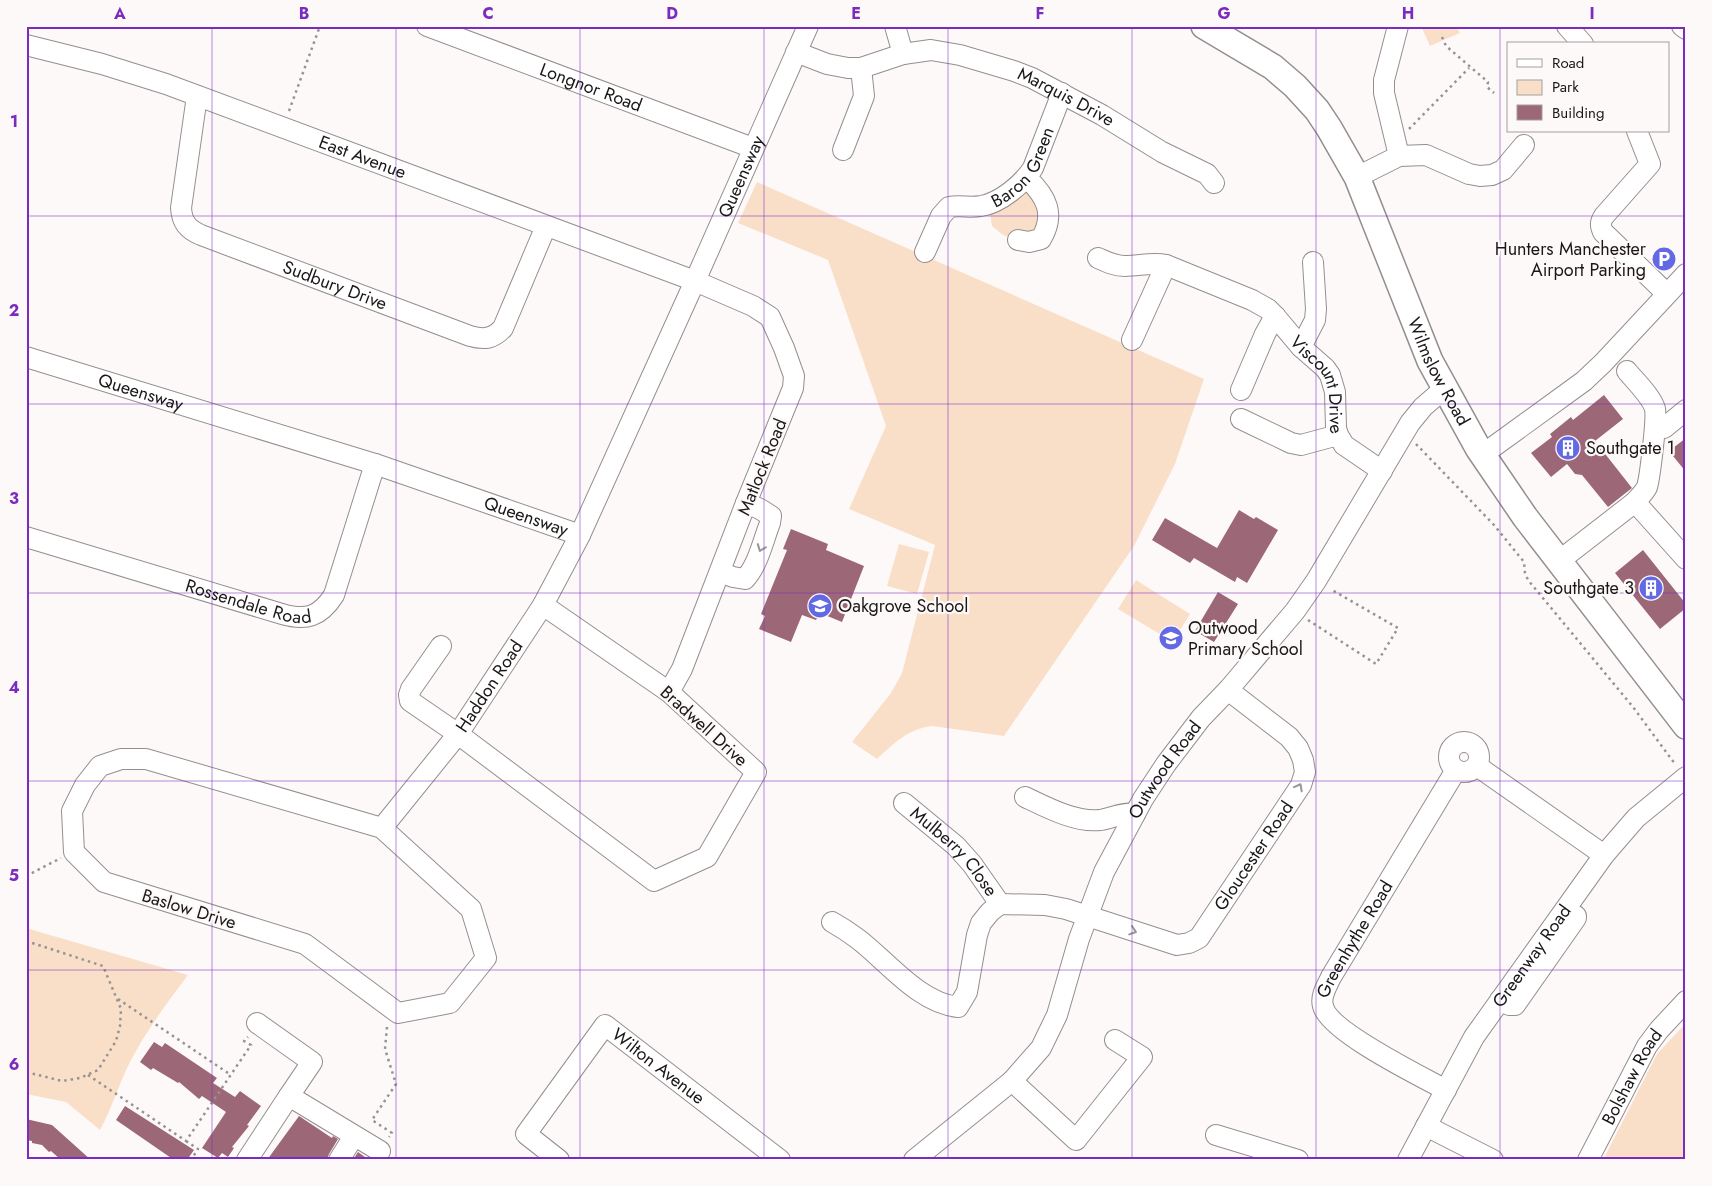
<svg xmlns="http://www.w3.org/2000/svg" width="1712" height="1186" font-family="Jost,sans-serif">
<rect width="100%" height="100%" fill="#fef9f9"/>
<path fill="#fadfc8" d="M1421,26h35l4,7 -30,13z
M1027,178l21,46 -30,16 -15,-5 -11,-9 -2,-12 3,-13z
M757,182l447,197 -29,85 -41,82 -130,190 -72,-10c-26,4 -36,16 -55,33l-25,-17 39,-49 11,-20 33,-128 -86,-36 37,-83 -58,-166 -90,-37z
M899,544l30,8 -12,42 -30,-8z
M1136,580l54,34 -17,28 -55,-33z
M26,928l162,47c-21,28 -42,56 -58,87 -11,22 -18,46 -30,68l-34,-28 -40,-8z
M1686,1023v137h-83l54,-106z"/>
<path fill="#9c6878" d="M1604,395l19,24 -28,22 37,47 -24,19 -26,-32 -7,-1 -8,-10 -16,13 -20,-24 21,-16 -2,-3 21,-17 2,3z
M1686,438v34l-17,-21z
M1239,510l15,9 2,-2 22,13 -31,53 -10,-6 -2,5 -41,-24 -4,5 -38,-23 13,-22 52,30z
M791,529l37,15 -2,6 38,16 -22,56 -22,-9 -4,7 -14,-5 -11,27 -32,-13 6,-13 -4,-2 26,-64 -4,-1z
M1643,550l43,54v4l-26,21 -45,-56z
M1218,592l20,12 -24,38 -19,-11z
M154,1042l8,5 3,-4 52,35 -4,5 22,14 5,-6 21,15 -14,19 2,1 -17,21 2,1 -6,9 -6,-4 -4,5 -16,-10 24,-36 -24,-16 -3,3 -20,-17 -1,1 -25,-15 -2,2 -11,-8z
M125,1106l69,44 -7,10h-13l-58,-40z
M299,1116l33,22 1,-2 5,3 -9,15 -2,6h-60z
M26,1119l26,6 39,35h-30l-10,-9 -2,1 -7,-7 -10,-2v-2l-6,-1z
M358,1152l11,8h-16z"/>
<g fill="none" stroke-linecap="round" stroke-linejoin="round">
<defs>
<g id="minor">
<path id="s1" d="M427,26l326,122"/>
<path d="M895,26l8,28"/>
<path d="M1398,26l-14,54v13l15,63"/>
<path d="M1567,26l16,18"/>
<path d="M1682,26l4,3"/>
<path id="s2" d="M26,45l76,19 64,20 529,197 58,25 17,11 14,31 10,28 -1,12 -47,115 -64,166 -13,23"/>
<path id="s3" d="M796,52l31,12 21,4h13l42,-14 28,-4 29,5 54,16 18,7 70,37 60,37 45,22 7,9"/>
<path id="s4" d="M197,96l-16,112c1,14 6,21 20,27l269,101c14,4 23,3 33,-8l43,-102"/>
<path d="M1637,131l13,33 -46,52c-4,6 -4,9 -1,16l63,61"/>
<path d="M843,150l21,-54 -3,-28"/>
<path d="M1357,177l42,-21 27,-1 43,19 11,2 12,-1 11,-5 21,-25"/>
<path d="M1018,240l11,2 12,-3c15,-25 5,-43 -14,-61"/>
<path id="s5" d="M925,252l16,-36 8,-9c11,-2 21,1 32,-1 19,-3 42,-22 52,-38l29,-75"/>
<path id="s6" d="M1098,258c9,4 17,8 27,8 14,0 27,-4 41,-1l86,35 16,9 7,7 26,31 24,21 5,7 5,17 1,36 2,7 6,10 38,26"/>
<path d="M1132,340l34,-75"/>
<path d="M1301,347l14,-27 1,-11 -3,-47"/>
<path id="s7" d="M26,357l349,107 205,71 115,-254 113,-255"/>
<path d="M1241,390l24,-56 10,-18"/>
<path d="M1241,419l50,24 10,2 37,-10"/>
<path d="M1655,427l9,1 22,-18"/>
<path d="M1482,455l102,-74 19,-18 83,-89"/>
<path d="M1635,502l51,57"/>
<path id="s8" d="M26,537l256,77c24,7 38,3 52,-19l41,-131"/>
<path d="M1559,561l76,-59c4,-5 9,-9 12,-15 3,-10 10,-68 8,-78 -3,-12 -20,-28 -28,-38"/>
<path d="M720,572l13,5 12,2c13,-14 18,-38 25,-56l1,-7 -11,-7 -14,-6"/>
<path d="M441,646l-30,43 -2,6 1,6 48,33 196,147 53,-24 49,-85 -87,-80 -126,-87"/>
<circle cx="1464" cy="757" r="15"/>
<path d="M121,759h25l236,69 89,81 15,49 -36,45 -52,10 -93,-69 -201,-62 -30,-30 -2,-41 13,-26 15,-19z"/>
<path d="M1477,766l127,89"/>
<path d="M1025,797c21,10 51,26 75,23 13,-2 22,-8 35,-6"/>
<path id="s9" d="M904,803l52,43 16,18 28,40"/>
<path id="s10" d="M382,828l76,-94 85,-129 37,-70"/>
<path id="s11" d="M832,922c9,5 18,11 26,17 30,23 61,64 100,68l9,-15 10,-57 4,-12 9,-11 10,-8 45,1 21,4 111,36 12,-2 10,-5 102,-153 4,-13 -2,-12 -5,-12 -9,-11 -61,-47"/>
<path d="M1500,1000l9,5h6l61,-87v-2"/>
<path d="M257,1023l55,39 -23,34"/>
<path d="M1012,1081l64,59 66,-83 -27,-17"/>
<path id="s12" d="M1446,1090c-24,-13 -118,-59 -123,-84 -3,-10 4,-20 8,-29l125,-207"/>
<path d="M1426,1126l67,34"/>
<path d="M1216,1135l82,25"/>
<path d="M247,1160l42,-64 91,55"/>
<path d="M339,1160l15,-24"/>
<path id="s13" d="M559,1160l-33,-26 79,-109 175,135"/>
<path id="s14" d="M914,1160l98,-79 29,-33 16,-33 22,-76 25,-67 39,-73 23,-35 35,-46 27,-28 67,-79 21,-30 94,-158 13,-16 22,-19"/>
<path id="s15" d="M1408,1160l66,-123 130,-182 32,-37 50,-41"/>
<path id="s16" d="M1588,1160l59,-114 12,-16 27,-29"/>
</g>
<g id="major">
<path id="s17" d="M1204,26l69,41 22,19 22,24 12,18 28,49 73,184 48,87 47,69 161,209"/>
</g>
</defs>
<use href="#minor" stroke="#968e8e" stroke-width="22"/>
<use href="#major" stroke="#968e8e" stroke-width="28"/>
<path stroke="#979393" stroke-width="2.5" stroke-dasharray="2.5 4" stroke-linecap="butt" d="M1442,37l4,9 42,36 -1,5 7,6
M289,111l31,-85
M1409,129l60,-61
M1416,444l78,81 30,37 1,11 3,7 105,127 42,57
M1308,620l68,44 22,-36 -66,-38
M26,876l35,-18
M26,941l77,25 18,43 -1,17 -4,15 -18,29 -18,8 -18,3 -36,-9
M118,999l113,76
M387,1027l-2,22 11,35 -24,36 20,13 -3,4
M88,1075l98,66 65,-96 -7,-4 4,-4
M186,1141l12,8 -7,11"/>
<use href="#minor" stroke="#fff" stroke-width="20"/>
<use href="#major" stroke="#fff" stroke-width="25"/>
</g>
<defs><path id="oneway-chevron" d="M-2-3.5L2.5 0L-2 3.5" fill="none" stroke-width="1.6" stroke-linecap="round" stroke-linejoin="round" transform="scale(1.25)"/></defs>
<g stroke="#989797">
<use href="#oneway-chevron" transform="translate(761 548) rotate(111)"/>
<use href="#oneway-chevron" transform="translate(1299 787) rotate(-62)"/>
<use href="#oneway-chevron" transform="translate(1133 931) rotate(18)"/>
</g>
<path fill="none" stroke="#7b2cbf" stroke-width="1" stroke-opacity="0.55" d="M212,26v1134M396,26v1134M580,26v1134M764,26v1134M948,26v1134M1132,26v1134M1316,26v1134M1500,26v1134M26,216h1660M26,404h1660M26,593h1660M26,781h1660M26,970h1660"/>
<defs>
<symbol id="parking-disc" viewBox="-11 -11 22 22"><circle r="9.5" fill="#6369e2" stroke="#fef9f9"/><path d="M-3.5-5.5H1a3.5 3.5 0 0 1 0 7H-1V5.5H-3.5ZM-1-3.4V-.6H.8a1.4 1.4 0 0 0 0-2.8Z" fill="#fff"/></symbol>
<symbol id="building-disc" viewBox="-11 -11 22 22"><circle r="9.5" fill="#6369e2" stroke="#fef9f9"/><path d="M-4-6H4V6H1V3H-1V6H-4ZM-2.5-4.3h1.7v1.8h-1.7ZM.8-4.3h1.7v1.8H.8ZM-2.5-1h1.7V.8h-1.7ZM.8-1h1.7V.8H.8Z" fill="#fff"/></symbol>
<symbol id="school-disc" viewBox="-11 -11 22 22"><circle r="9.5" fill="#6369e2" stroke="#fef9f9"/><path d="M0-5L7-2L0 1L-7-2ZM-4 1L0 2.5L4 1V4Q0 6-4 4Z" fill="#fff"/></symbol>
</defs>
<g fill-rule="evenodd">
<use href="#parking-disc" x="1650" y="245" width="28" height="28"/>
<use href="#building-disc" x="1554" y="434" width="28" height="28"/>
<use href="#building-disc" x="1637" y="574" width="28" height="28"/>
<use href="#school-disc" x="806" y="592" width="28" height="28"/>
<use href="#school-disc" x="1157" y="624" width="28" height="28"/>
</g>
<g text-anchor="middle" stroke-width="4.5" stroke-linejoin="round" paint-order="stroke">
<g font-size="18" fill="#1a1717" stroke="#fef9f9">
<text dy="6" stroke="none"><textPath href="#s1" startOffset="175">Longnor Road</textPath></text>
<text dy="6" stroke="none"><textPath href="#s3" startOffset="284">Marquis Drive</textPath></text>
<text dy="6" stroke="none"><textPath href="#s2" startOffset="355">East Avenue</textPath></text>
<text dy="6" stroke="none"><textPath href="#s5" startOffset="144">Baron Green</textPath></text>
<text dy="6" stroke="none"><textPath href="#s7" startOffset="975">Queensway</textPath></text>
<text dy="6" stroke="none"><textPath href="#s4" startOffset="292">Sudbury Drive</textPath></text>
<text dy="6" stroke="none"><textPath href="#s17" startOffset="431">Wilmslow Road</textPath></text>
<text dy="6" stroke="none"><textPath href="#s6" startOffset="275">Viscount Drive</textPath></text>
<text dy="6" stroke="none"><textPath href="#s7" startOffset="120">Queensway</textPath></text>
<text transform="translate(762 467) rotate(-68)" y="6">Matlock Road</text>
<text dy="6" stroke="none"><textPath href="#s7" startOffset="525">Queensway</textPath></text>
<text dy="6" stroke="none"><textPath href="#s8" startOffset="232">Rossendale Road</textPath></text>
<text dy="6" stroke="none"><textPath href="#s10" startOffset="178">Haddon Road</textPath></text>
<text transform="translate(704 726) rotate(42)" y="6">Bradwell Drive</text>
<text dy="6" stroke="none"><textPath href="#s14" startOffset="476">Outwood Road</textPath></text>
<text dy="6" stroke="none"><textPath href="#s9" startOffset="70">Mulberry Close</textPath></text>
<text dy="6" stroke="none"><textPath href="#s11" startOffset="574">Gloucester Road</textPath></text>
<text transform="translate(189 909) rotate(17)" y="6">Baslow Drive</text>
<text dy="6" stroke="none"><textPath href="#s12" startOffset="226">Greenhythe Road</textPath></text>
<text dy="6" stroke="none"><textPath href="#s15" startOffset="239">Greenway Road</textPath></text>
<text dy="6" stroke="none"><textPath href="#s13" startOffset="244">Wilton Avenue</textPath></text>
<text dy="6" stroke="none"><textPath href="#s16" startOffset="94">Bolshaw Road</textPath></text>
</g>
<g font-size="18" fill="#1a1717" stroke="#fef9f9" text-anchor="start">
<text x="1646" y="255" text-anchor="end">Hunters Manchester<tspan x="1646" dy="21">Airport Parking</tspan></text>
<text x="1586" y="454">Southgate 1</text>
<text x="1634" y="594" text-anchor="end">Southgate 3</text>
<text x="838" y="612">Oakgrove School</text>
<text x="1188" y="634">Outwood<tspan x="1188" dy="21">Primary School</tspan></text>
</g>
</g>
<rect width="1712" height="1186" fill="none" stroke="#fef9f9" stroke-width="55"/>
<rect x="1507" y="42" width="162" height="90" fill="#fef9f9" stroke="#a39f9f"/>
<rect x="1517" y="59" width="25" height="8" fill="#ffffff" stroke="#a39f9f"/>
<text x="1552" y="68" font-size="15" fill="#1a1717">Road</text>
<rect x="1517" y="80" width="25" height="15" fill="#fadfc8" stroke="#a39f9f"/>
<text x="1552" y="92" font-size="15" fill="#1a1717">Park</text>
<rect x="1517" y="105" width="25" height="15" fill="#9c6878" stroke="#a39f9f"/>
<text x="1552" y="118" font-size="15" fill="#1a1717">Building</text>
<rect x="28" y="28" width="1656" height="1130" fill="none" stroke="#7b2cbf" stroke-width="2"/>
<g font-size="16" text-anchor="middle" font-weight="bold" fill="#7b2cbf">
<text x="120" y="19">A</text>
<text x="304" y="19">B</text>
<text x="488" y="19">C</text>
<text x="672" y="19">D</text>
<text x="856" y="19">E</text>
<text x="1040" y="19">F</text>
<text x="1224" y="19">G</text>
<text x="1408" y="19">H</text>
<text x="1592" y="19">I</text>
<text x="14" y="127">1</text>
<text x="14" y="316">2</text>
<text x="14" y="504">3</text>
<text x="14" y="693">4</text>
<text x="14" y="881">5</text>
<text x="14" y="1070">6</text>
</g>
</svg>
